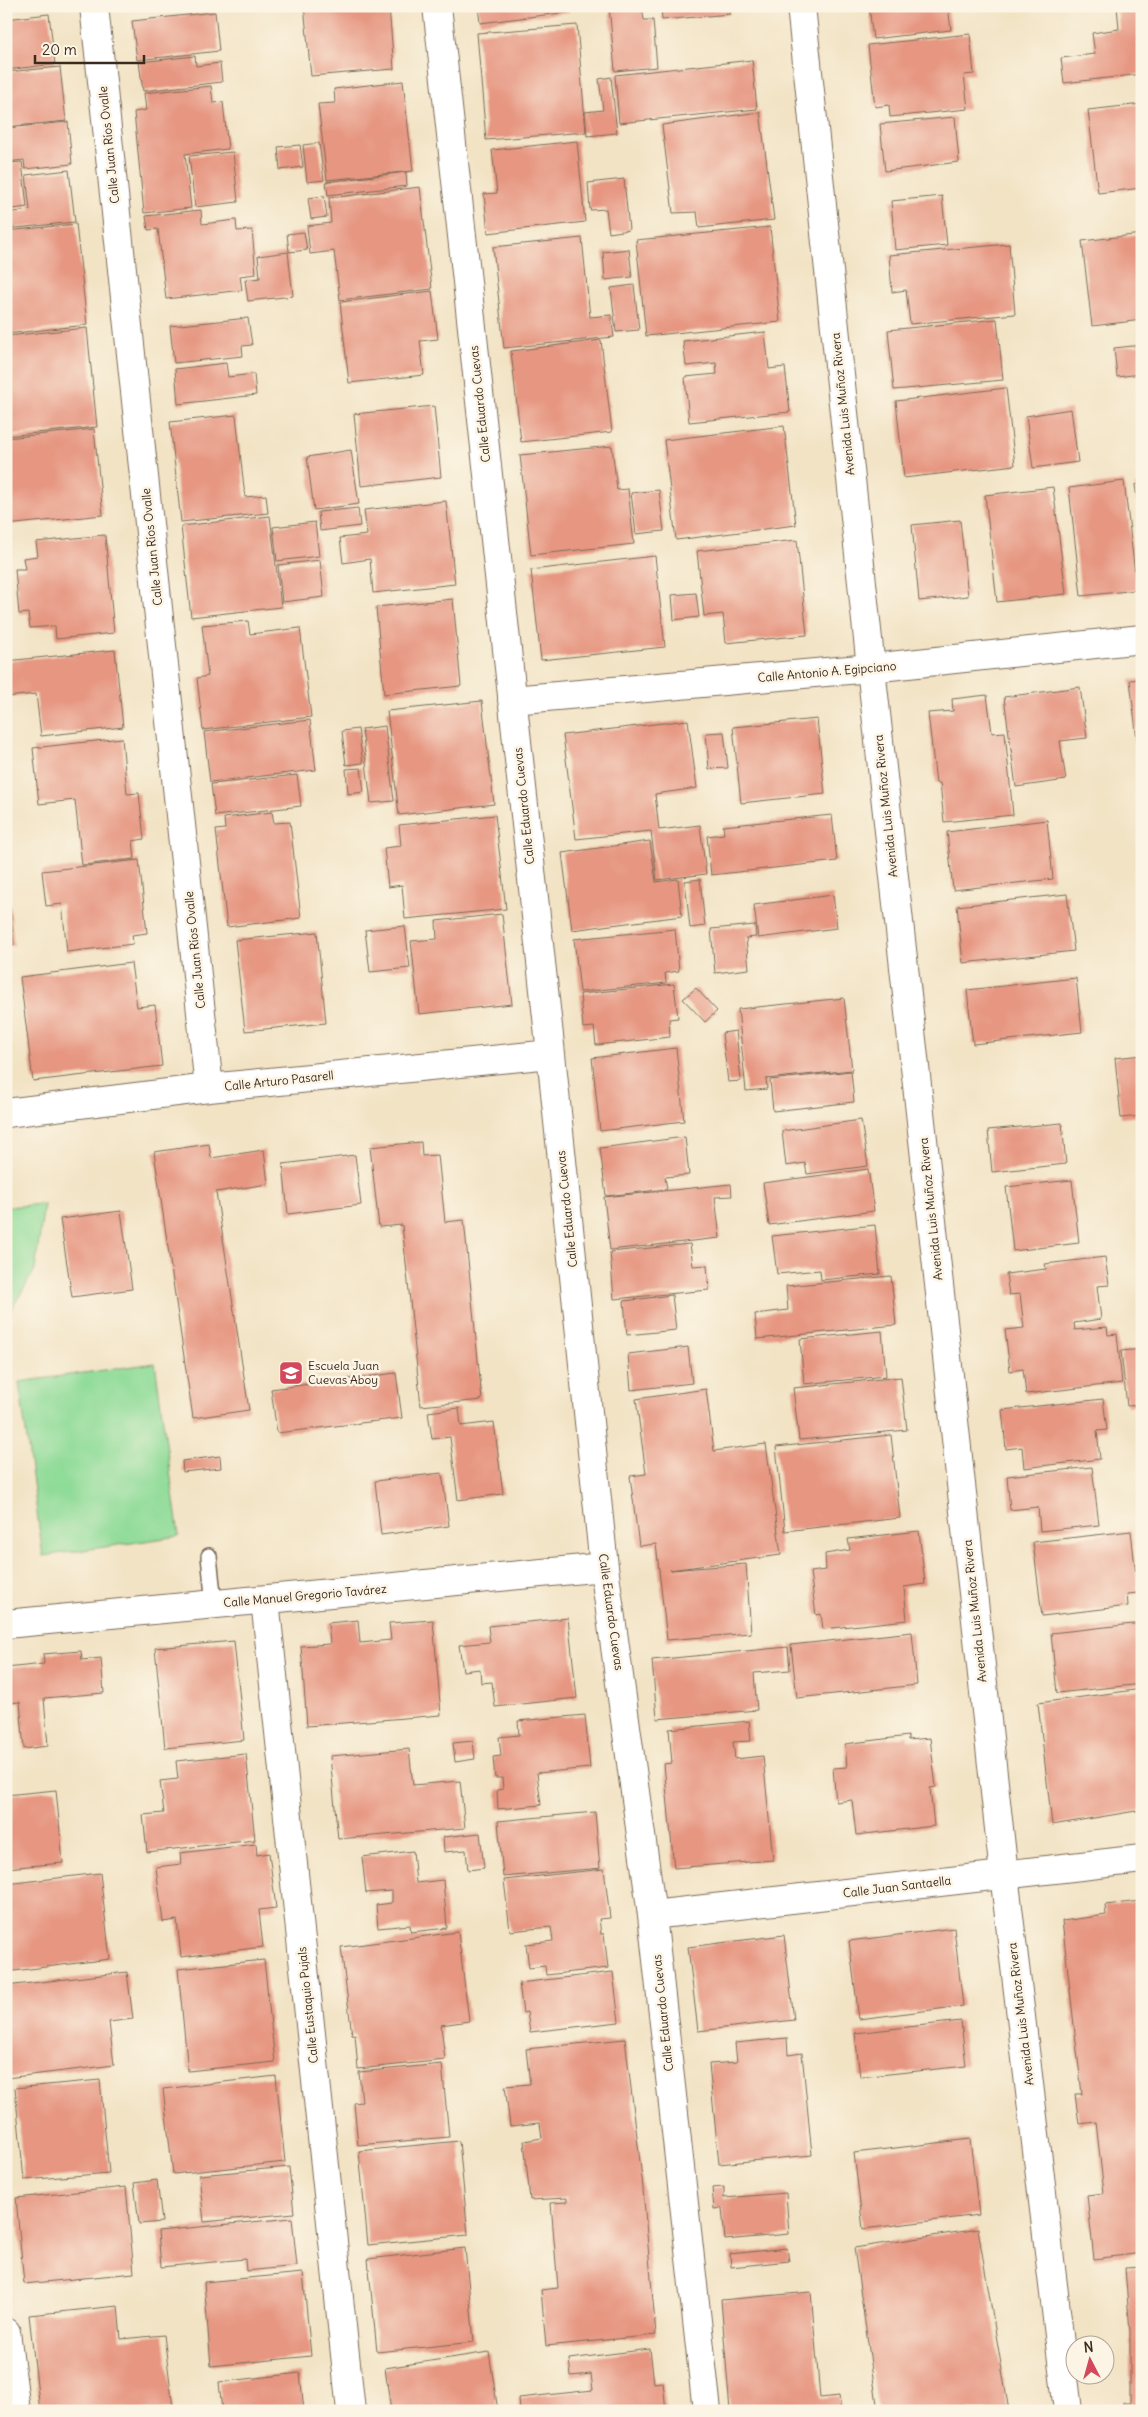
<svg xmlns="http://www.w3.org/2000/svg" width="1148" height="2417" font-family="Delius,sans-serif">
<rect width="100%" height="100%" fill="#fcf5e5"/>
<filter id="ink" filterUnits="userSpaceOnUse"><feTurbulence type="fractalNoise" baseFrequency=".02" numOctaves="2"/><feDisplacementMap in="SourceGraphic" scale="10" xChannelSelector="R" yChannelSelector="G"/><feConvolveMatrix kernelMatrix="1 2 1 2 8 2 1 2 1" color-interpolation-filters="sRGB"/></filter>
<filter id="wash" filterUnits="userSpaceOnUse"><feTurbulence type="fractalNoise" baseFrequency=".0096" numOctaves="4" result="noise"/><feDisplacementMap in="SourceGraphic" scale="20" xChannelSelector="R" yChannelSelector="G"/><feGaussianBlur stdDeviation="1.12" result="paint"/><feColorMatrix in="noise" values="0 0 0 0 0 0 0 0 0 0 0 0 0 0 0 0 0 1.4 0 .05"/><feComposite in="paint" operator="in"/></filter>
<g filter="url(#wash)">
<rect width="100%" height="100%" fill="#f2e3c5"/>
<path fill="#8fdb98" stroke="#65825b" d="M44,1204l-9,66 -29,48v-111z
M155,1363l24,173 -136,20 -24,-174z"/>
<g id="blocks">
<path fill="#e69681" d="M304,6h85l5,63 -83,7z
M478,6h90l1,6 -89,11z
M609,6h33l2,14h9l4,47 -42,4z
M661,6h69v8l-68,6z
M869,6h79l3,24 -78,9z
M1117,6h25v68l-78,9 -3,-25 34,-4 -3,-21 27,-4z
M215,12l4,39 -82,9 -5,-39z
M49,14l6,50 -49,6v-51z
M577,25l9,107 -100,8 -9,-107z
M970,34l4,40 -10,1 4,34 -78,8 -1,-12 -14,2 -7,-62z
M195,56l1,10 24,-3 2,19 -79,9 -4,-29z
M752,60l5,49 -138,14 -4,-48z
M60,67l6,54 -60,6v-55z
M611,77l6,56 -30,3 -2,-24 18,-2 -4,-31z
M403,81l10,90 -86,9 -9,-76 17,-1 -1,-14z
M211,86l2,17 10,-1 5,47 -43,5 6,54 -47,5 -10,-101 12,-2 -2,-17z
M1142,104v84l-44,5 -10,-83z
M760,112l14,108 -75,8 -2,-16 -24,1 -11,-88z
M955,117l4,45 -74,9 -5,-47z
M68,122l4,42 -47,5 -1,-9 -18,2v-34z
M577,141l8,81 -97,11 -4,-39 13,-1 -5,-43z
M319,143l5,37 -17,2 -4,-37z
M300,145l3,22 -23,3 -2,-23z
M233,152l5,50 -43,5 -6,-51z
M22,162l5,45 -21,3v-47z
M69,170l6,52 -69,7v-16l24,-3 -4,-35z
M406,172l1,14 -79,9 -2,-13z
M624,179l5,51 -20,3 -3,-24 -16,1 -2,-27z
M420,187l12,102 -92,11 -6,-49 -24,3 -3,-28 24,-3 -2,-25z
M324,196l3,21 -16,2 -3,-21z
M942,196l5,49 -52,5 -4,-49z
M201,210l1,14 34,-4 1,11 15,-1 4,44 -16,2 2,14 -76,9 -8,-70 -10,1 -2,-14z
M76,224l11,101 -81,9v-103z
M770,227l10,95 -134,14 -10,-96z
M304,232l3,18 -18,2 -2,-18z
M1142,234v86l-50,6 -10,-85z
M582,238l8,79 21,-2 3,22 -110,11 -11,-101z
M1009,244l6,70 -105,10 -4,-34 -14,2 -3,-37z
M629,249l3,28 -27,3 -2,-28z
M288,252l5,44 -45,5 -3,-21 15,-2 -2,-22z
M634,285l5,45 -23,2 -5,-44z
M432,291l6,48 -18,2 4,34 -75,8 -9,-81z
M248,318l4,27 -10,1 1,10 -69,7 -4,-37z
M997,319l6,61 -109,10 -6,-60z
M87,328l10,99 -91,9v-100z
M765,332l4,37 16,-2 5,45 -101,10 -4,-45 32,-3 -1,-11 -30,3 -3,-25z
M601,340l11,92 -91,10 -10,-91z
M1142,345v35l-2,-6 -23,3 -3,-29z
M226,363l2,14 26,-3 2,21 -78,9 -3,-35z
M1006,388l9,77 -111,13 -8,-77z
M434,406l7,71 -80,9 -7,-72z
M1071,409l7,53 -45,6 -7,-52z
M236,415l9,82 21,-2 2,18 -87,9 -11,-100z
M784,426l12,99 -120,15 -12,-100z
M94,429l9,86 -97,10v-87z
M612,446l5,44 11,-1 6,55 -103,11 -11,-100z
M351,450l8,54 -45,6 -7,-53z
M1124,481l13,109 -56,6 -12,-108z
M1142,484v38h-1l-6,-37z
M1053,487l13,107 -69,8 -12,-107z
M659,490l5,41 -28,3 -5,-41z
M446,501l9,83 -82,9 -3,-34 -27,4 -3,-25 27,-3 -3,-25z
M358,508l2,18 -40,5 -2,-19z
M270,516l11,91 -90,10 -10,-91z
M960,520l8,76 -49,5 -7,-76z
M315,522l4,34 -42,5 -4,-34z
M105,535l9,98 -58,6 -1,-13 -25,2 -2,-15 -9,1 -4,-45h10l-2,-11 15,-2 -2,-14z
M797,540l10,95 -81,8 -3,-29 -19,2 -7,-65z
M655,556l10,91 -124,13 -10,-90z
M320,560l4,37 -42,5 -4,-37z
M696,593l3,24 -25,3 -2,-25z
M453,599l8,87 -77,8 -8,-87z
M248,621l2,13 50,-6 11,89 -108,13 -6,-52 11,-2 -6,-51z
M115,650l8,77 -82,9 -5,-42 -30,3v-36z
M1142,679v96h-1l-11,-95z
M1080,687l7,51 -27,3 6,39 -50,7 -12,-90z
M987,695l5,38 13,-1 8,83 -69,7 -4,-39h-4l-8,-70 25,-2 -1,-12z
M482,701l12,103 -95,11 -12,-104z
M817,719l8,75 -84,9 -8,-76z
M310,720l6,50 -106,12 -6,-50z
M688,720l9,68 -42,6 4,36 41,-5 6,49 -49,6 -6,-49 -75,8 -13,-104z
M385,726l9,75 -23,2 -9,-74z
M358,729l5,34 -17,2 -4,-34z
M724,732l4,36 -19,1 -3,-36z
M122,738l5,56 12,-1 5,46 -11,2 2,18 -53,6 -7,-65 -36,4 -6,-56z
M361,768l3,24 -16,2 -2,-25z
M297,775l4,31 -86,10 -4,-32z
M272,812l2,11 16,-1 11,96 -74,9 -11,-97 9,-1 -1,-11z
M495,815l11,94 -101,10 -3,-34 -14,2 -4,-39 17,-2 -2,-21z
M832,815l5,46 -126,14 -4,-39 17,-2 -1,-8z
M1047,820l6,59 -100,11 -6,-58z
M650,841l6,41 22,-3 4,37 -110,14 -10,-77z
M139,860l8,73 -15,2 1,9 -66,8 -5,-48 -16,2 -4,-35z
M700,879l5,47 -15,2 -5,-47z
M1067,894l7,57 -111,12 -6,-57z
M833,895l4,33 -79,10 -4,-33z
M6,907h4l4,38 -8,1z
M502,914l10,90 -93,10 -8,-73 26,-2 -1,-18z
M755,925l1,12 -10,1 3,31 -34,4 -4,-44z
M405,926l5,42 -40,4 -5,-42z
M675,929l4,42 -14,2 1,10 -86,9 -6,-53z
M317,932l9,91 -81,8 -10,-91z
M131,963l6,44 18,-2 7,61 -129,15 -13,-104z
M1076,978l6,54 -109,12 -6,-54z
M674,984l4,34 -9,1 1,18 -74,8 -2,-18 -11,1 -3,-34z
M696,988l21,23 -12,11 -22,-23z
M844,998l8,72 -86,9 1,10 -21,2 -8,-82z
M736,1031l5,50 -13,1 -6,-49z
M676,1048l8,73 -84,10 -8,-73z
M1142,1055v61l-21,2 -6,-60z
M851,1071l3,31 -81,9 -3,-31z
M861,1120l7,46 -61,8 -2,-11 -19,3 -4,-35z
M1062,1123l4,41 -74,8 -4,-42z
M685,1137l4,38 -24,2 2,12 -61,7 -6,-48z
M421,1142l1,14 16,-1 7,67 19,-2 18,180 -61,6 -19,-181 -23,2 -9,-80z
M209,1144l2,14 53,-8 4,34 -52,8 33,218 -56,8 -39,-266z
M355,1155l6,50 -73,9 -5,-50z
M868,1169l6,42 -105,14 -6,-42z
M1072,1180l7,63 -66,8 -7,-64z
M731,1184l1,12 -17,1 5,41 -110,12 -6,-53z
M121,1211l11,78 -60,8 -12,-78z
M875,1225l5,49 -59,6 -1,-10 -43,4 -5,-38z
M690,1244l3,22 14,-1 2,25 -95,9 -4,-47z
M1105,1257l4,28 -12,1 4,33 -27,4 1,7 32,-3 1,8 9,-1 5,49 -96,11 -3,-25 -13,2 -5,-41 19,-2 -4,-34 -11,1 -3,-21 40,-5 -1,-5z
M891,1276l5,49 -139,14 -2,-25 33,-4 -2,-24z
M672,1295l4,35 -49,5 -3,-34z
M882,1331l4,45 -82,8 -4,-45z
M688,1347l4,36 -61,7 -3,-36z
M1142,1349v56l-15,1 -6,-55z
M396,1373l6,45 -125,15 -6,-44z
M901,1377l6,53 -108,10 -6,-52z
M706,1389l8,62 52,-7 15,111 -111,15 76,-6 5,69 -84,7 -11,-96 -17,2 -9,-70 16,-2 -10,-75z
M1103,1399l4,31 -10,1 3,28 -76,9 -2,-21 -16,2 -4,-39z
M459,1408l2,18 33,-4 9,72 -45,6 -8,-63 -18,2 -4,-27z
M891,1435l9,83 -115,13 -9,-84z
M220,1456l1,12 -38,4 -1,-11z
M1092,1467l7,58 -59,6 -2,-24 -28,3 -3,-34z
M442,1473l7,53 -68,9 -6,-54z
M919,1531l6,53 -21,3 3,33 -84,9 -2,-15 -5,1 -6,-43 16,-2 -1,-16 25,-4 -2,-11z
M1131,1531l7,62 -11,1 1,12 -86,10 -9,-74z
M568,1618l9,80 -82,9 -3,-25 -11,1 -1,-14 -17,2 -4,-26 31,-3 -2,-16z
M358,1620l2,23 31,-3 -2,-17 44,-3 8,95 -134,11 -6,-80 29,-2 -2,-21z
M1142,1623v61l-85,9 -6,-60z
M912,1632l5,53 -120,13 -6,-53z
M234,1641l10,99 -79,8 -10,-100z
M788,1647l2,23 -36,3 3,37 -100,9 -5,-59z
M81,1651l1,9 19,-2 3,35 -60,5 4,48 -24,3 -4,-47 -14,1v-35l38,-4 -1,-10z
M1142,1689v121l-90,15 -14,-122z
M585,1715l5,53 -53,5 4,32 -43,4 -1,-19 6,-1 -1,-11h-7l-2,-21 8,-1 -2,-19 20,-2 -1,-14z
M749,1721l2,20 -18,1 2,17 28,-3 10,104 -99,8 -10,-104 8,-1 -3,-34z
M908,1736v4l22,-2 6,49 -6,1 4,38 -78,9 -4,-35 -16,2 -3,-34 14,-1 -2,-23z
M473,1741l2,18 -20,3 -2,-19z
M409,1749l4,36 47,-4 5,47 -127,11 -8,-83z
M246,1754l9,86 -108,12 -4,-37 21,-2 -4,-32 18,-2 -2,-18z
M56,1790l7,73 -57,5v-73z
M595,1812l5,56 -97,9 -5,-56z
M480,1833l4,35 -16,2 -2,-20 -22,2 -1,-15z
M256,1844l1,11 12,-2 7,55 -17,2 4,37 -82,10 -4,-37 -14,2 -7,-55 25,-3 -1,-11z
M413,1851l3,32 27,-3 4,48 -36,4 -1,-7 -32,3 -2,-23 16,-2v-12l-26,2 -4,-36z
M604,1869l6,49 -11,1 2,15h3l4,34 -62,7 -1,-9 -16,2 -3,-24 27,-3 -2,-14 -41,4 -6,-51z
M100,1873l10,86 -104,13v-88z
M1141,1901l1,126h-3l3,27v199l-48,6 -7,-64 17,-2 -8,-71 -17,2 -4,-30h7l-20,-173 44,-6 -1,-10z
M954,1928l9,78 -104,13 -10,-78z
M458,1932l11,89 -28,4 4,35 -87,9 -3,-35 -3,1 -11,-88z
M784,1935l10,85 -96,11 -10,-84z
M264,1960l11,102 -87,9 -10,-102z
M127,1972l6,47 -24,3 5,43 -108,13v-92z
M613,1972l6,50 -89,10 -3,-20 -4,1 -4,-30z
M961,2021l5,45 -106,11 -5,-44z
M787,2038l1,17 14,-2 10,102 -93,9 -10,-100 28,-2 -2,-19z
M625,2039l17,139 14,157 -110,11 -5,-56 17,-2 -7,-85 16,-1v-4l-37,2 -6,-59 18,-3 -2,-15 -30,3 -5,-40 25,-2 -4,-35z
M442,2064l7,73 -91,8 -4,-42 8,-1 -3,-30z
M276,2076l9,86 -112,12 -10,-85z
M100,2080l9,93 -85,7 -9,-92z
M970,2139l9,76 -116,14 -9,-76z
M459,2141l9,94 -100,10 -9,-94z
M289,2167l5,46 -90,9 -5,-47z
M157,2180l5,42 -23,2 -5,-41z
M126,2187l8,86 -110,11 -8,-86z
M724,2187v11l62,-5 3,41 -64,6 -3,-32 -8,1 -2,-21z
M292,2218l5,48 -51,5 -1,-12 -84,8 -3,-36z
M978,2229l31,182h-131l-24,-163z
M465,2248l9,94 -97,10 -9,-93z
M787,2248l2,13 -58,6 -1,-13z
M1142,2267v144h-18l-1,-8h7v-71l-5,-64z
M303,2273l8,83 -100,10 -7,-84z
M811,2292l9,106 19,-2 2,15h-111l-9,-111z
M118,2306l3,33 43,-4 9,73 -24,3h-109l-11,-96z
M650,2349l4,34 9,-1 3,29h-146l-1,-13 74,-8 -2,-16 -20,2 -2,-17z
M489,2352l9,59h-107l-6,-43z
M300,2373l4,38h-82l-3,-29z"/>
</g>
</g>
<g filter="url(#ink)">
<use href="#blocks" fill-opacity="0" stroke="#7b6b58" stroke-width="1"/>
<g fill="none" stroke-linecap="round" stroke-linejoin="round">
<defs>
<path id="service" d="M209,1556l5,48"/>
<path id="minor" d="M94,6l115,1082
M437,6l114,1048 53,513 48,348 55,496
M512,700l359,-32 271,-29
M6,1113l203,-25 342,-34
M265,1600l86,811
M6,1624l598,-57
M652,1915l490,-56
M6,2332l10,79"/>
<path id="tertiary" d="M801,6l70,662 133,1206 64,537"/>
</defs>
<use href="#service" stroke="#7b6b58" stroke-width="18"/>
<use href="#minor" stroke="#7b6b58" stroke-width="30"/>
<use href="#tertiary" stroke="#7b6b58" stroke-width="30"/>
<use href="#service" stroke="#fff" stroke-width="15"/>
<use href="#minor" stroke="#fff" stroke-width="28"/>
<use href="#tertiary" stroke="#fff" stroke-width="28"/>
</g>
</g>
<defs>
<symbol id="school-square" viewBox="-11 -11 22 22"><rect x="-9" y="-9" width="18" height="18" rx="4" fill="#d1495b" stroke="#fcf5e5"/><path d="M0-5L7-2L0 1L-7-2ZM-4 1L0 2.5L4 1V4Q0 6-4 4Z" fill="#fff"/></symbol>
</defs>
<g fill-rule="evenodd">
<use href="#school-square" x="277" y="1359" width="28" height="28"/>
</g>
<g text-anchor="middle" stroke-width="5" stroke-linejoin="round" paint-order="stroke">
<g font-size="12" fill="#3b2a1e" stroke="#fcf5e5">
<text transform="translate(109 145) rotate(-96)" y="4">Calle Juan Ríos Ovalle</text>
<text transform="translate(480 404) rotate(-96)" y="4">Calle Eduardo Cuevas</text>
<text transform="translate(843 404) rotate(-96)" y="4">Avenida Luis Muñoz Rivera</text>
<text transform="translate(152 547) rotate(-96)" y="4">Calle Juan Ríos Ovalle</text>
<text transform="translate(827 672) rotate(-5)" y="4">Calle Antonio A. Egipciano</text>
<text transform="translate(524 806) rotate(-96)" y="4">Calle Eduardo Cuevas</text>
<text transform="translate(886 806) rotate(-96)" y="4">Avenida Luis Muñoz Rivera</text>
<text transform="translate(195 950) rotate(-96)" y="4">Calle Juan Ríos Ovalle</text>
<text transform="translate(279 1081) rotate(-6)" y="4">Calle Arturo Pasarell</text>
<text transform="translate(567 1209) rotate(-96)" y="4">Calle Eduardo Cuevas</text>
<text transform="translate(931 1209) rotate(-96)" y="4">Avenida Luis Muñoz Rivera</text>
<text transform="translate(305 1596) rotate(-5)" y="4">Calle Manuel Gregorio Tavárez</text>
<text transform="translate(975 1611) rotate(-96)" y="4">Avenida Luis Muñoz Rivera</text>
<text transform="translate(611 1612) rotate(82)" y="4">Calle Eduardo Cuevas</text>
<text transform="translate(897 1887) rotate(-7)" y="4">Calle Juan Santaella</text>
<text transform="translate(308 2005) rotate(-96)" y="4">Calle Eustaquio Pujals</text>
<text transform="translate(663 2013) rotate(-96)" y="4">Calle Eduardo Cuevas</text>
<text transform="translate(1021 2014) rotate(-97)" y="4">Avenida Luis Muñoz Rivera</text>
</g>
<g font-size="12" fill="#3b2a1e" stroke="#fcf5e5" text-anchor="start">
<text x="308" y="1370">Escuela Juan<tspan x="308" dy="14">Cuevas Aboy</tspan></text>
</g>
</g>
<rect width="1148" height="2417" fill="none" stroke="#fcf5e5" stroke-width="25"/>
<g transform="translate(1090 2360) rotate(354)"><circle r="24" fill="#fcf5e5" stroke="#afa495"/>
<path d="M0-4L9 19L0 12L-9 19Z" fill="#d1495b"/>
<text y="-8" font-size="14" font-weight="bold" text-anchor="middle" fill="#3b2a1e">N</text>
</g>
<path d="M35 55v8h109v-8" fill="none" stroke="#3b2a1e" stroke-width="2.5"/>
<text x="42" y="55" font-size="15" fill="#3b2a1e" stroke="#fcf5e5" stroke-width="4" paint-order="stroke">20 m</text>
</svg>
